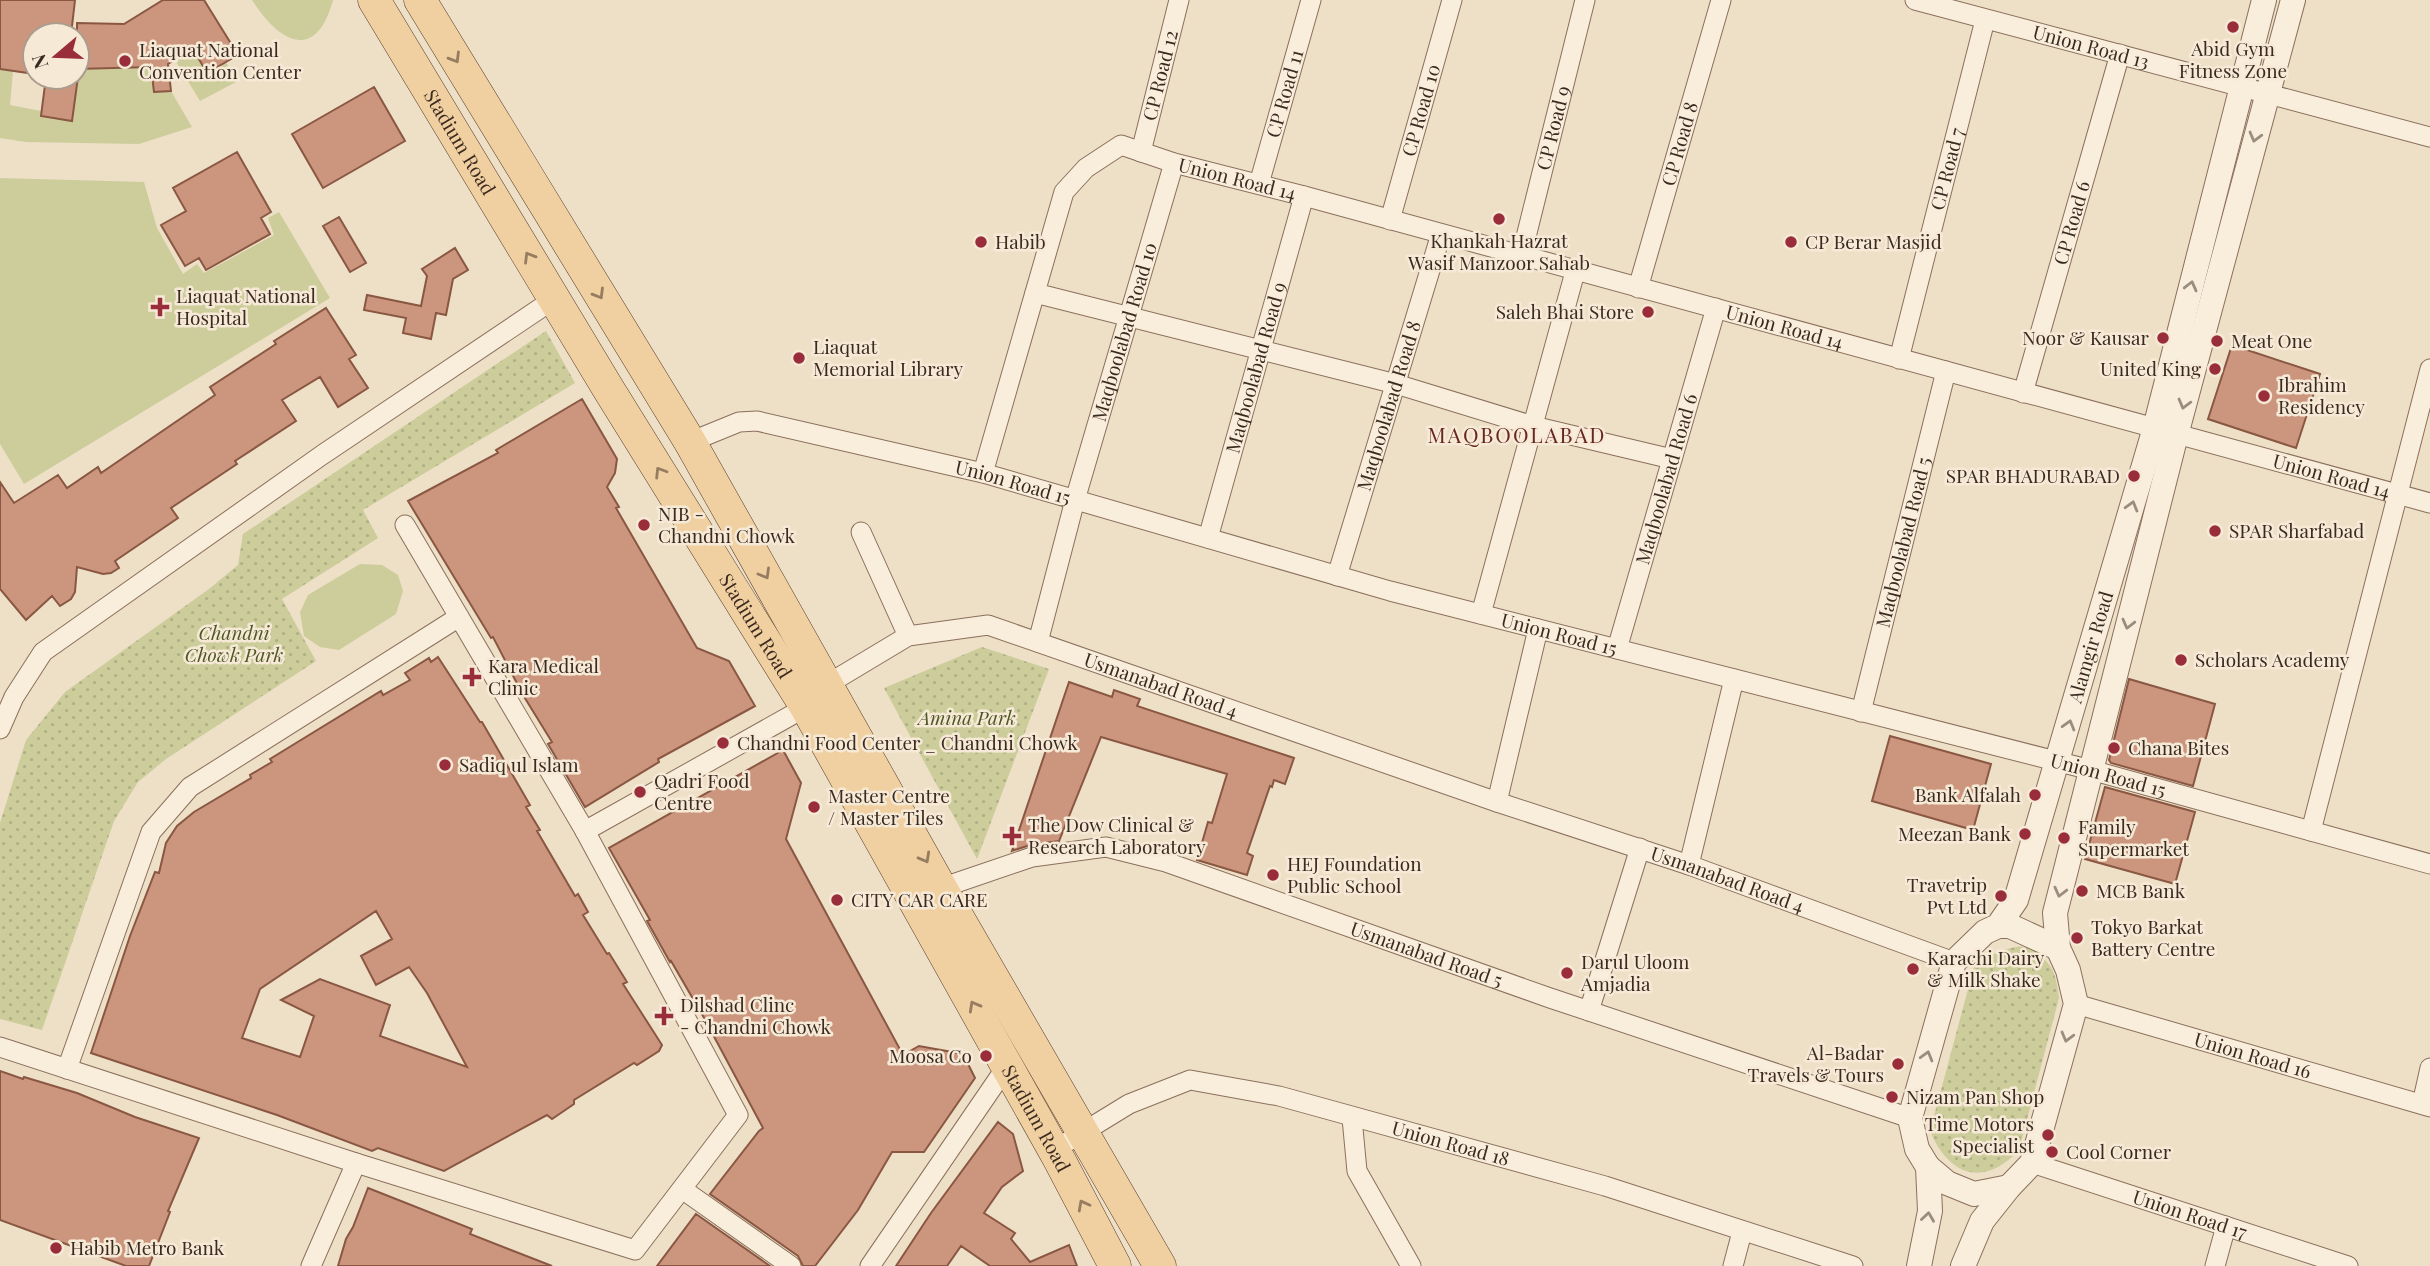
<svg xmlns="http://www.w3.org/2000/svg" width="2430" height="1266" font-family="'Playfair Display',serif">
<defs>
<pattern id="park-dots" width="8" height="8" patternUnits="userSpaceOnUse" patternTransform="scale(1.75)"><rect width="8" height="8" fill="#cccd9b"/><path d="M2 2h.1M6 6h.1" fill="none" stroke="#b0b085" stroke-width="1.8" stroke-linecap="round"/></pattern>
</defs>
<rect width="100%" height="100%" fill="#eedfc7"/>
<path fill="#cccd9b" d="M252,0h81c-17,63 -54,43 -81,0z
M193,49l33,13 10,20 -36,19 -25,-41z
M151,67l3,25 17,-1 21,36 -53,17 -113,-2 -26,-4v-69l13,2 -3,34 31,6v5l31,5 8,-52z
M0,178l144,4 13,46 26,46 14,-10 7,9 70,-38 -6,-17 11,-6 51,86 -306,186 -24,-40z
M360,564l22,1 16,10 5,16 -7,23 -57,36 -19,-3 -16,-11 -4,-24 8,-17z"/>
<path fill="url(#park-dots)" d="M546,331l29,52 -212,127 15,28 -96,61 34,62 -150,98 -28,23 -24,39 -72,209 -42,-11v-196l26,-83 39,-48 144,-103 29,-24 5,-31z
M982,647l67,22 -72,190 -93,-171z
M2028,946c24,18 27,22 31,52l-40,152c-35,38 -70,26 -89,-19l44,-164c18,-14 31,-20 54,-21z"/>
<path fill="#cc967e" stroke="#895742" stroke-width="2" fill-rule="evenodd" d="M0,0h75l-4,35h-36v39l-35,-5z
M163,0h41l34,55 -31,18 -14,-24 -25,15 3,27 -17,1 -3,-25 -74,2v-46l47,1z
M46,77h32l-6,44 -31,-5z
M374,87l31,54 -82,47 -31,-54z
M237,152l34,60 -10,6 9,16 -64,36 -7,-12 -14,8 -24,-41 25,-14 -13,-23z
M339,217l27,46 -16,9 -27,-46z
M455,248l13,22 -15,9 -7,36 -10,-2 -5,26 -28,-6 3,-15 -42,-8 3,-15 54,11 6,-30 -5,-7z
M326,308l30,47 -7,4 19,29 -30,19 -18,-30 -38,23 14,21 -61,40 2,3 -66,44 7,10 -63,43 4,7 -8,5 -8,1 -26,-7 -2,25 -4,7 -11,7 -8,-10 -26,24 -26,-31v-107l14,21 44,-28 9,13 31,-21 3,6 114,-78 -5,-8 66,-43 -2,-3z
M2232,345l88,29 -24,74 -88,-29z
M582,399l35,60 -2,14 -8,14 12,20 -3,1 81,140 32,13 26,45 -97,53 1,3 -74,45 -37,-63 4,-2 -29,-47 -30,-58 -2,1 -83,-137 90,-48 -2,-3z
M438,657l42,65h2l48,83 -4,2 14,23 -3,1 38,65 3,-2 10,18 -5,3 24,39 2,-1 18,29 -4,2 39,61 -3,6 -22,14 -3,-2 -60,37v4l-22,15 -5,-4 -103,56 -66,-23 -6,3 -95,-36 -186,-62 39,-117 25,-64 4,1 7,-30 11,-17 17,-14 57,-34 -1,-3 22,-13 -2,-3 111,-68 2,4 27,-15 -5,-7 24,-15 2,4zM376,911l16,28 -31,17 15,29 33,-18 18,26 40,74 -87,-31 10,-31 -70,-26 -39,21 33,16 -14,41 -58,-19 18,-49z
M2129,679l86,25 -22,82 -82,-23 -2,-3z
M1069,682l43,15 2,-7 26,9 -3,7 157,52 -9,26 -11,-4 -2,7 -2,-1 -23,67 6,3 -6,19 -50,-15 11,-38 4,1 15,-49 -126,-37 -42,104 -29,4 -18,6z
M1890,736l101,28 -18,66 -101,-29z
M783,750l18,33 -15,56 117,216 16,-9 44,8 12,24 -51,74h-32l-34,58 -43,56h-12l-5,-10 -88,-62 49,-63 4,-3 -60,-112 -32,-55 -1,1 -23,-41 3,-1 -41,-72z
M2105,787l90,25 -20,72 -90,-25z
M0,1071l23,8 1,-2 53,16 58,24 64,21 -31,73 2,1 -21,54h-23l-126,-46z
M998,1122l15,12 10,37 -21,16 -18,26 31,20 -4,6 19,23 39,-17 8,21h-87l-29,-20 -14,20h-51l35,-53z
M368,1188l104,41 -2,5 82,32h-214l8,-27 7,-12z
M696,1214l74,52h-113z"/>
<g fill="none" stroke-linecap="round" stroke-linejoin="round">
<defs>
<g id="minor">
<path id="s1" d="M1915,0l515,137"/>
<path id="s2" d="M1141,152l38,-152"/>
<path id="s3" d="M1259,184l52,-184"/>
<path id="s4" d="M1390,220l62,-220"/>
<path id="s5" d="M1521,257l64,-257"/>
<path id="s6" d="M1638,288l83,-288"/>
<path d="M1035,293l361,91 137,42 139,33"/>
<path id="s7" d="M1899,359l86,-339"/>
<path id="s8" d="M2023,393l97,-339"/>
<path id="s9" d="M690,442l49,-20 18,-1 226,52 407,118 701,179 339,94"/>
<path id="s10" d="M983,473l81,-281 22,-24 35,-23 53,18 130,33 1126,307"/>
<path d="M861,532l47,104"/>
<path id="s11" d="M1208,538l96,-342"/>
<path id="s12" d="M1337,576l104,-342"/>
<path d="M1481,614l94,-342"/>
<path id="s13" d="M1038,642l37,-142 99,-337"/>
<path id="s14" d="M1617,649l99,-341"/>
<path id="s15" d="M828,684l80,-48 80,-11 509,177 192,63 265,97"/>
<path id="s16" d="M1861,712l85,-341"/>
<path d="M0,729l14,-32 29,-45 279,-197 232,-156"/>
<path d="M1497,802l41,-173"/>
<path d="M585,831l221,-124"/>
<path d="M2311,831l119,-462"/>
<path d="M1689,865l45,-186"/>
<path id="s17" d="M941,888l91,-31 74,-10 60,15 384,136 360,120"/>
<path id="s18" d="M2076,1004l354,103"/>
<path d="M1589,1011l51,-163"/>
<path d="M0,1047l356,116 279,87 103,-135 -153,-284 -180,-306"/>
<path d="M67,1069l84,-237 39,-45 269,-170"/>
<path d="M2422,1104l8,-36"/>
<path d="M1352,1118l5,53 54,95"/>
<path id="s19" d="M1054,1150l75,-46 61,-24 89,16 326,90 248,80"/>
<path id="s20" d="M2032,1163l316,103"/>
<path d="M682,1189l109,77"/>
<path d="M311,1266l45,-103"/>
<path d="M870,1266l137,-200"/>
<path d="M1733,1266l9,-34"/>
<path d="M2215,1266l11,-40"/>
</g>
<g id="tertiary">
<path d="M1998,926h12l48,22"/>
<path d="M1928,1167l19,16 27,11 35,-7"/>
<path id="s21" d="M1919,1266l11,-55 -2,-44 -11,-18 -7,-31 44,-156 31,-30 13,-6 18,-26 139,-472 109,-428"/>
<path d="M1963,1266l19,-45 27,-34 23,-24 44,-159 -8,-34 -10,-22 -3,-35 121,-478 117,-435"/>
</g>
<g id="primary">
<path id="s22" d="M374,0l235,390 197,317 254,454 55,105"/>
<path d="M420,0l270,442 251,446 219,378"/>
</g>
</defs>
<use href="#minor" stroke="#8a705c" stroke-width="21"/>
<use href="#tertiary" stroke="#8a705c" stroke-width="26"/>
<use href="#primary" stroke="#583f30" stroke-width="33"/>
<use href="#minor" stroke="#f9eddb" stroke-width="19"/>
<use href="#tertiary" stroke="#f9eddb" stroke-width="24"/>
<use href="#primary" stroke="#f0cfa0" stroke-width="32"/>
</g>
<defs><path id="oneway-chevron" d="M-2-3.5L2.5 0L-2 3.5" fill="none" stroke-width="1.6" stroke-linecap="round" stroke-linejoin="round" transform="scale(1.75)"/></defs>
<g stroke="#967c60">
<use href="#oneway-chevron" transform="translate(455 58) rotate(59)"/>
<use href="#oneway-chevron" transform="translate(529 257) rotate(-121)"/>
<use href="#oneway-chevron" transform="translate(599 294) rotate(59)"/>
<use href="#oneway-chevron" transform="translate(660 472) rotate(-122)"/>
<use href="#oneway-chevron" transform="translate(765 574) rotate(60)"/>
<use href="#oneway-chevron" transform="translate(925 858) rotate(61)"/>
<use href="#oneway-chevron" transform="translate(974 1006) rotate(-119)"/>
<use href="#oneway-chevron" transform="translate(1083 1205) rotate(-118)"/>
</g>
<g stroke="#9a8c7e">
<use href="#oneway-chevron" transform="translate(2255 137) rotate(105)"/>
<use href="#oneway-chevron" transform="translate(2191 286) rotate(-76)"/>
<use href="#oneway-chevron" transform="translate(2184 404) rotate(105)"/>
<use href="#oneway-chevron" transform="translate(2132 506) rotate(-74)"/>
<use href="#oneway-chevron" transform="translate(2128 624) rotate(104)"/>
<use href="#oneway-chevron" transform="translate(2069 725) rotate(-74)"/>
<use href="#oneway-chevron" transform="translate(2060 892) rotate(104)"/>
<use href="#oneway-chevron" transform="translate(2067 1037) rotate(105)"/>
<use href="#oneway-chevron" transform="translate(1927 1056) rotate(-74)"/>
<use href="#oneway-chevron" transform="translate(1928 1217) rotate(-82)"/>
</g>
<g fill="#992d39" stroke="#f6ead7" stroke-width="2.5">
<circle cx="2233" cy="27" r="7"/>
<circle cx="125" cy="61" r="7"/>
<circle cx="1499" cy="219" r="7"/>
<circle cx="981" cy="242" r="7"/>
<circle cx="1791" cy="242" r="7"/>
<path d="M156.5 296.5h7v7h7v7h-7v7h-7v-7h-7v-7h7z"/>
<circle cx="1648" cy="312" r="7"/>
<circle cx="2163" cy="338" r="7"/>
<circle cx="2217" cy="341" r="7"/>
<circle cx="799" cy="358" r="7"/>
<circle cx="2215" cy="369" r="7"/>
<circle cx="2264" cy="396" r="7"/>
<circle cx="2134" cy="476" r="7"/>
<circle cx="644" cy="525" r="7"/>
<circle cx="2215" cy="531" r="7"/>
<circle cx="2181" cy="660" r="7"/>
<path d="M468.5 666.5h7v7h7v7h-7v7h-7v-7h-7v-7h7z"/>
<circle cx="723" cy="743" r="7"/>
<circle cx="2114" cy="748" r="7"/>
<circle cx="445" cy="765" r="7"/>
<circle cx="640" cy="792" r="7"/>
<circle cx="2035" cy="795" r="7"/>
<circle cx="814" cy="807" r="7"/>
<circle cx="2025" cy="834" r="7"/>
<path d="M1008.5 825.5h7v7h7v7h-7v7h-7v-7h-7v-7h7z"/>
<circle cx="2064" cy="838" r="7"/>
<circle cx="1273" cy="875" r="7"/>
<circle cx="2082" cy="891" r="7"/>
<circle cx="2001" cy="896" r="7"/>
<circle cx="837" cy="900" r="7"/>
<circle cx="2077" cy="938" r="7"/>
<circle cx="1913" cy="969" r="7"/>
<circle cx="1567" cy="973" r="7"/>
<path d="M660.5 1005.5h7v7h7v7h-7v7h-7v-7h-7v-7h7z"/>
<circle cx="986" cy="1056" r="7"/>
<circle cx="1898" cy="1064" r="7"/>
<circle cx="1892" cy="1097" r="7"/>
<circle cx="2048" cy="1135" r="7"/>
<circle cx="2052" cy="1152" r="7"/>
<circle cx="56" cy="1248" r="7"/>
</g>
<g text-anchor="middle" stroke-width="5" stroke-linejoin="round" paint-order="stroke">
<g font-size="19" fill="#3b2a20" stroke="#f6ead7">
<text dy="7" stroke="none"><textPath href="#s1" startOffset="182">Union Road 13</textPath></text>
<text dy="7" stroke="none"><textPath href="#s2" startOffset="79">CP Road 12</textPath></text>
<text dy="7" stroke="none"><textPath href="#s3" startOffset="94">CP Road 11</textPath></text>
<text dy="7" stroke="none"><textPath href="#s4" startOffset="114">CP Road 10</textPath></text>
<text dy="7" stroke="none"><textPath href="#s5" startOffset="133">CP Road 9</textPath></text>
<text dy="7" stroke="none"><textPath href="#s22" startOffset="166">Stadium Road</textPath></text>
<text dy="7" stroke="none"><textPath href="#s6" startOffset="150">CP Road 8</textPath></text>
<text dy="7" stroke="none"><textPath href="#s7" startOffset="196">CP Road 7</textPath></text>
<text dy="7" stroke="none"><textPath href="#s10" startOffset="488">Union Road 14</textPath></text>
<text dy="7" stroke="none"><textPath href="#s8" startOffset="177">CP Road 6</textPath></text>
<text dy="7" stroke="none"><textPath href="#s10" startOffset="1055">Union Road 14</textPath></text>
<text dy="7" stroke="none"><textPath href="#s13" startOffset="322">Maqboolabad Road 10</textPath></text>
<text dy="7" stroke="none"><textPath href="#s11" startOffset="177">Maqboolabad Road 9</textPath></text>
<text dy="7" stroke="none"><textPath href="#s12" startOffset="178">Maqboolabad Road 8</textPath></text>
<text dy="7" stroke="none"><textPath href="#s10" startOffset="1622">Union Road 14</textPath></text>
<text dy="7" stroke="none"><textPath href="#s14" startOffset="177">Maqboolabad Road 6</textPath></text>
<text dy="7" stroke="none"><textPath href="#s9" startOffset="334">Union Road 15</textPath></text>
<text dy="7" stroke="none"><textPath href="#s16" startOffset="175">Maqboolabad Road 5</textPath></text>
<text dy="7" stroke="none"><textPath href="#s22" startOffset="733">Stadium Road</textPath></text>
<text dy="7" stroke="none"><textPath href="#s9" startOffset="901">Union Road 15</textPath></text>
<text dy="7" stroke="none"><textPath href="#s21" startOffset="668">Alamgir Road</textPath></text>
<text dy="7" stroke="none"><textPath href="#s15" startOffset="357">Usmanabad Road 4</textPath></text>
<text dy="7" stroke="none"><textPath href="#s9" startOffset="1468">Union Road 15</textPath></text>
<text dy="7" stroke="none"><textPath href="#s15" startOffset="956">Usmanabad Road 4</textPath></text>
<text dy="7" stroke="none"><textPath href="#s17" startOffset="509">Usmanabad Road 5</textPath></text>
<text dy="7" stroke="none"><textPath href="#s18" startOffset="184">Union Road 16</textPath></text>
<text dy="7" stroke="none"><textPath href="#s22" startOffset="1300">Stadium Road</textPath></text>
<text dy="7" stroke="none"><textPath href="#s19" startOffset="422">Union Road 18</textPath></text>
<text dy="7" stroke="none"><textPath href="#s20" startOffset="166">Union Road 17</textPath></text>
</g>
<g font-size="19" fill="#3b2a20" stroke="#f6ead7" text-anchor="start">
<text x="2233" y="56" text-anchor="middle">Abid Gym<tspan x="2233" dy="22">Fitness Zone</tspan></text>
<text x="139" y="57">Liaquat National<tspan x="139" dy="22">Convention Center</tspan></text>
<text x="1499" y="248" text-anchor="middle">Khankah Hazrat<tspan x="1499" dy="22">Wasif Manzoor Sahab</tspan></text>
<text x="995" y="249">Habib</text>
<text x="1805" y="249">CP Berar Masjid</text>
<text x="176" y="303">Liaquat National<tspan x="176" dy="22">Hospital</tspan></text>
<text x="1634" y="319" text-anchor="end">Saleh Bhai Store</text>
<text x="2149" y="345" text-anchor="end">Noor &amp; Kausar</text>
<text x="2231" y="348">Meat One</text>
<text x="813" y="354">Liaquat<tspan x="813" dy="22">Memorial Library</tspan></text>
<text x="2201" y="376" text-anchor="end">United King</text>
<text x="2278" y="392">Ibrahim<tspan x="2278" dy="22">Residency</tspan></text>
<text x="2120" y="483" text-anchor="end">SPAR BHADURABAD</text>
<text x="658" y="521">NIB -<tspan x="658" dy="22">Chandni Chowk</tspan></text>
<text x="2229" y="538">SPAR Sharfabad</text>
<text x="2195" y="667">Scholars Academy</text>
<text x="488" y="673">Kara Medical<tspan x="488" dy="22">Clinic</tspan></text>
<text x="737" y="750">Chandni Food Center _ Chandni Chowk</text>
<text x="2128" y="755">Chana Bites</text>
<text x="459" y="772">Sadiq ul Islam</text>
<text x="654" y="788">Qadri Food<tspan x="654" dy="22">Centre</tspan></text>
<text x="2021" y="802" text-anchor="end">Bank Alfalah</text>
<text x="828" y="803">Master Centre<tspan x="828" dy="22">/ Master Tiles</tspan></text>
<text x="1028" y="832">The Dow Clinical &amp;<tspan x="1028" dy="22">Research Laboratory</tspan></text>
<text x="2078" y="834">Family<tspan x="2078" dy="22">Supermarket</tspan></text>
<text x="2011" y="841" text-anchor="end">Meezan Bank</text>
<text x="1287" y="871">HEJ Foundation<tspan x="1287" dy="22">Public School</tspan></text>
<text x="1987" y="892" text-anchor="end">Travetrip<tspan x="1987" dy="22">Pvt Ltd</tspan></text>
<text x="2096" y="898">MCB Bank</text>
<text x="851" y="907">CITY CAR CARE</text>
<text x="2091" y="934">Tokyo Barkat<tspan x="2091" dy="22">Battery Centre</tspan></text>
<text x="1927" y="965">Karachi Dairy<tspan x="1927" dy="22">&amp; Milk Shake</tspan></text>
<text x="1581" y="969">Darul Uloom<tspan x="1581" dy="22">Amjadia</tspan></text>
<text x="680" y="1012">Dilshad Clinc<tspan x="680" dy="22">- Chandni Chowk</tspan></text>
<text x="1884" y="1060" text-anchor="end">Al-Badar<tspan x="1884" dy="22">Travels &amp; Tours</tspan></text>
<text x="972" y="1063" text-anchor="end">Moosa Co</text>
<text x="1906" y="1104">Nizam Pan Shop</text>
<text x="2034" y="1131" text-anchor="end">Time Motors<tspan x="2034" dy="22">Specialist</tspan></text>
<text x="2066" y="1159">Cool Corner</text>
<text x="70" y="1255">Habib Metro Bank</text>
</g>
<g font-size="19" font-style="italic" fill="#505727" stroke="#f6ead7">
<text x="234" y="640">Chandni<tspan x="234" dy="22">Chowk Park</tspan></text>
<text x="967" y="725">Amina Park</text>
</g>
<g font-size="21" letter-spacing="2" fill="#672720" stroke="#f6ead7">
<text x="1517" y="443">MAQBOOLABAD</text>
</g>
</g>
<g transform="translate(56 56) rotate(251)"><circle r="33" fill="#f6ead7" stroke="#ab9d8e" stroke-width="2"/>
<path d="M0-5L12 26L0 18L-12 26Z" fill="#992d39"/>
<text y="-10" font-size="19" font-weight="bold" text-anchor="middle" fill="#3b2a20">N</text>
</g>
</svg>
